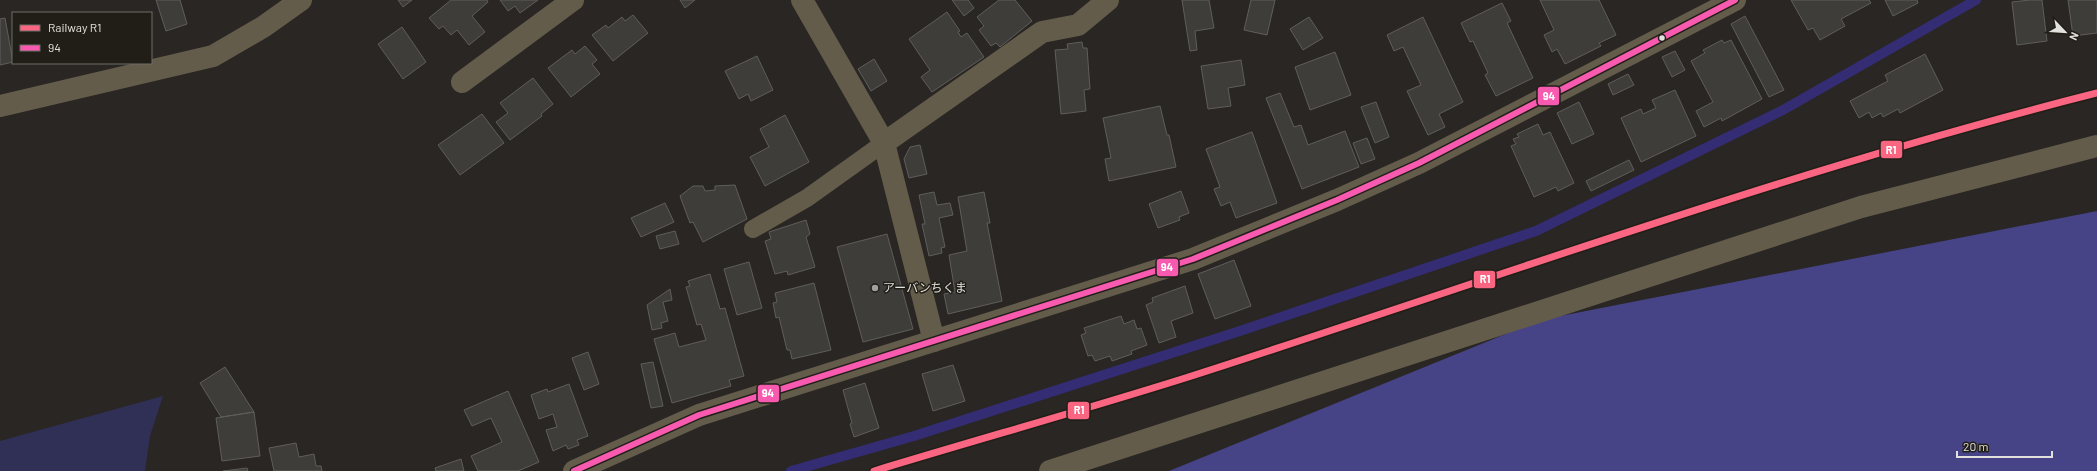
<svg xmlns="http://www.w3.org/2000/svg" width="2097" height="471" font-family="Barlow,'Noto Sans JP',sans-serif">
<rect width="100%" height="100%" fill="#292623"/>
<path fill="#303057" d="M163,396l-13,40 -5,35h-145v-30z"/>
<path fill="#464387" d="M2097,211v260h-928l371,-151z"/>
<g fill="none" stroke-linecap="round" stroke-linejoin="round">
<path stroke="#342d73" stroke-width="10" d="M791,471l123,-35 326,-105 296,-100 247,-121 193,-110"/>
</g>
<path fill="#3e3d3a" stroke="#605e5b" d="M156,0h24l7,24 -21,7z
M398,0h14l-9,7z
M451,0h36l1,2 -16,14 13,16 -16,13 -12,-15 -6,5 -8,-9 -4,3 -10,-11z
M500,0h38l-18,13 -5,-7 -7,5z
M680,0h15l-10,8z
M952,0h16l6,8 -10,8z
M999,0h16l17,21 -32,26 -4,-4 -5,3 -12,-16 5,-4 -7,-9z
M1182,0h27l5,28 -19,3 2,19 -7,1z
M1251,0h24l-8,35 -23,-5z
M1540,0h59l17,35 -17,8 2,3 -36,18 -8,-15 -5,3 -8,-17 10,-5z
M1791,0h78l2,3 -30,16 4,7 -25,14 -7,-12 -5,2z
M1885,0h32l1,3 -25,13z
M2030,0h12l5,41 -30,4 -5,-43z
M2068,0h29v33l-24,3z
M1502,3l9,18 -4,2 26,55 -37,18 -11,-21 3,-2 -15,-32 -3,1 -9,-19z
M947,12l13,19 -2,1 3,5 6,-4 17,24 -52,35 -11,-15 9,-7 -21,-31z
M633,15l15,18 -35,28 -21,-26 14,-10 2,3 14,-11 3,4z
M1745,16l39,74 -15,7 -38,-73z
M1309,17l14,21 -20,12 -13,-21z
M1423,17l40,85 -24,12 6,13 -17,8 -21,-44 14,-6 -18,-38 -9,4 -7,-16z
M5,18l8,44 -13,3v-46z
M402,27l24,35 -23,17 -25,-35z
M1722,40l2,3 7,-3 31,59 -40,22 -1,-3 -17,9 -8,-16 17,-9 -22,-41 14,-8 -2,-3z
M1082,42l1,6h4l3,41 -6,1 2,21 -25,3 -6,-64 13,-1 -1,-5z
M585,46l12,14 -5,4 8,10 -29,23 -23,-29 24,-18 3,4z
M1675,51l10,19 -13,7 -10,-20z
M1335,52l16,43 -41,15 -15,-43z
M1925,54l18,36 -43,23 -2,-4 -15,8 -2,-4 -9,5 -3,-6 -10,6 -9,-17 38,-20 -3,-6z
M757,56l16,34 -22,11 -3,-7 -9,5 -14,-28z
M874,59l13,22 -16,10 -13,-22z
M1241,60l4,25 -17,3 3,18 -23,3 -7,-43z
M1628,74l6,11 -21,10 -5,-11z
M533,78l20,26 -12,10 1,2 -32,24 -14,-18 12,-9 -8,-10z
M1675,90l21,46 -55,26 -20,-44 20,-9 2,5 13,-6 -4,-8z
M1280,93l14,34 7,-2 7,20 37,-14 14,36 -57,22 -36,-91z
M1376,102l13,35 -14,6 -14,-36z
M1579,102l15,32 -22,10 -15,-31z
M1160,106l7,29h2l7,32 -67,14 -4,-22 6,-1 -8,-40z
M482,114l22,29 -44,32 -22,-30z
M785,115l24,47 -44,24 -15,-29 19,-10 -9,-18z
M1538,124l5,11 7,-3 24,51 -16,8 -2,-4 -22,10 -23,-51 5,-2 -3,-5 6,-2 -2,-3z
M1252,132l25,71 -41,15 -6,-16 -9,4 -7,-17 6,-2 -14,-38z
M1367,138l8,21 -14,5 -8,-21z
M920,145l7,29 -18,4 -5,-19 6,-12z
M1629,160l5,10 -43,21 -5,-10z
M735,185l12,34 -44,23 -10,-20 -3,1 -10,-27 13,-10h10l2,5 10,-1v-4z
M1181,191l8,22 -10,4 1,3 -22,8 -9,-24z
M934,192l3,13 13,-2 3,12 -14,3 6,29 -4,1 1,5 -13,3 -7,-32h3l-6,-29z
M984,192l6,31h-3l15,78 -54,13 -4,-20 11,-2 -6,-37 18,-4 -9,-54z
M665,203l9,19 -33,15 -10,-19z
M806,220l4,14 -4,3 9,30 -27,8 -1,-4 -12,3 -10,-33 6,-2 -2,-7z
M675,231l4,13 -19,5 -4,-13z
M887,234l26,95 -50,13 -26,-95z
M1234,260l17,46 -36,13 -17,-45z
M749,262l13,46 -25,7 -13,-46z
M710,274l10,35 5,-1 19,68 -15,4 2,6 -59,17 -18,-64 21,-6 4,14 27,-7 -5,-16 -4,1 -11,-38 4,-1 -2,-5z
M814,283l17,67 -39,9 -2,-9h-3l-8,-33 -3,1 -3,-15 4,-1 -2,-9z
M1185,286l8,27 -22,8 5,16 -17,6 -13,-38 7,-3 -1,-4z
M670,289l2,11 -9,2 5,19 -7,2 1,5 -10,2 -5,-25z
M1121,316l3,8 10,-4 3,9 4,-1 6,17 -16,6 1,3 -20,7 -2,-5 -15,5 -3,-6 -4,1 -7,-21 5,-2 -2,-5z
M588,352l11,32 -15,6 -12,-32z
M653,362l10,44 -12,2 -10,-44z
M953,365l12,36 -32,10 -11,-37z
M225,367l29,45 -33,5 -21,-34z
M865,383l14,45 -25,9 -4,-13 2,-1 -9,-33z
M569,384l19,52 -11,4 2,5 -11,4 -2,-4 -13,6 -7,-21 11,-3 -4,-13 -14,5 -8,-24 16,-6 1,3z
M508,391l31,71 -21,9h-40l-7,-15 31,-14 -11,-24 -19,8 -8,-16z
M254,412l6,44 -38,5 -6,-43z
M296,443l3,14 15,-3 2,12h5l1,5h-48l-5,-23z
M461,459l3,12h-28l-1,-3z
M247,468l1,3h-25z"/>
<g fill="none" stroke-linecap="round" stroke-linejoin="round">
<path stroke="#645c4b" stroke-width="18" d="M753,229l54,-31 77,-55"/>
<path stroke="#645c4b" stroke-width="22" d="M802,0l82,143 50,198
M462,82l111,-82
M0,106l213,-50 50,-29 38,-27
M884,143l158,-111 36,-7 30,-25
M574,471l125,-56 494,-156 144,-59 82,-37 316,-163
M1050,471l811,-264 236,-61"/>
<defs>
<path id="bus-1" d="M574,471l125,-56 494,-156 144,-59 82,-37 316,-163"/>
</defs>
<use href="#bus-1" stroke="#211e18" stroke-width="9"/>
<use href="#bus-1" stroke="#f75aaf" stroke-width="6"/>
<defs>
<path id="rail-1" d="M874,471c102,-31 206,-60 308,-92 304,-97 605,-208 915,-286"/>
</defs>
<use href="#rail-1" stroke="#211e18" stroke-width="10"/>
<use href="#rail-1" stroke="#fa6682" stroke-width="7"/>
</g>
<circle fill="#e3e1dd" stroke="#211e18" stroke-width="1.5" cx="1662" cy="38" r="3.5"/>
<circle fill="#a2a09c" stroke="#211e18" stroke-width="1.5" cx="875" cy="288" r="4"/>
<g text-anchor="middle" stroke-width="3" stroke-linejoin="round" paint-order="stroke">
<g font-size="12" fill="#e3e1dd" stroke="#211e18" text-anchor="start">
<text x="883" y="292">アーバンちくま</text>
</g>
</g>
<g stroke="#211e18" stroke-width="1.5">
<rect x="1537" y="86" width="23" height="20" rx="4" fill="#f75aaf"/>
<rect x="1880" y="140" width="23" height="19" rx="4" fill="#fa6682"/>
<rect x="1156" y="258" width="23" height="19" rx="4" fill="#f75aaf"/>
<rect x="1473" y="270" width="23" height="19" rx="4" fill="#fa6682"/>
<rect x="757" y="384" width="23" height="19" rx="4" fill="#f75aaf"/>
<rect x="1067" y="401" width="23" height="19" rx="4" fill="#fa6682"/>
</g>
<g font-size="11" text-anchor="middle" font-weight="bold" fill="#fff">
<text x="1549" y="100">94</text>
<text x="1891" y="154">R1</text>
<text x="1167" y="271">94</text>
<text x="1485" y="283">R1</text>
<text x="768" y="397">94</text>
<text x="1079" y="414">R1</text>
</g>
<rect x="12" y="12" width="140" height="52" fill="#211e18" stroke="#6f6c67"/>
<rect x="20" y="25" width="20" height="6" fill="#fa6682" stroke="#6f6c67"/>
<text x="48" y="32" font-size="12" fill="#e3e1dd">Railway R1</text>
<rect x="20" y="45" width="20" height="6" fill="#f75aaf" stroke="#6f6c67"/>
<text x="48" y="52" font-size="12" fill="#e3e1dd">94</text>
<g transform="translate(2065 32) rotate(115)" stroke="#211e18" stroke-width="3" paint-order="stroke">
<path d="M0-3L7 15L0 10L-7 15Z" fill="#e3e1dd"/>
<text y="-6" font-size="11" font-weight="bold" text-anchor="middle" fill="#e3e1dd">N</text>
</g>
<path d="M1957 451v6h95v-6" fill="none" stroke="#e3e1dd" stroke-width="2"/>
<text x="1963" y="451" font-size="12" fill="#e3e1dd" stroke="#211e18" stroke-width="3" paint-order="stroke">20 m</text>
</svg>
